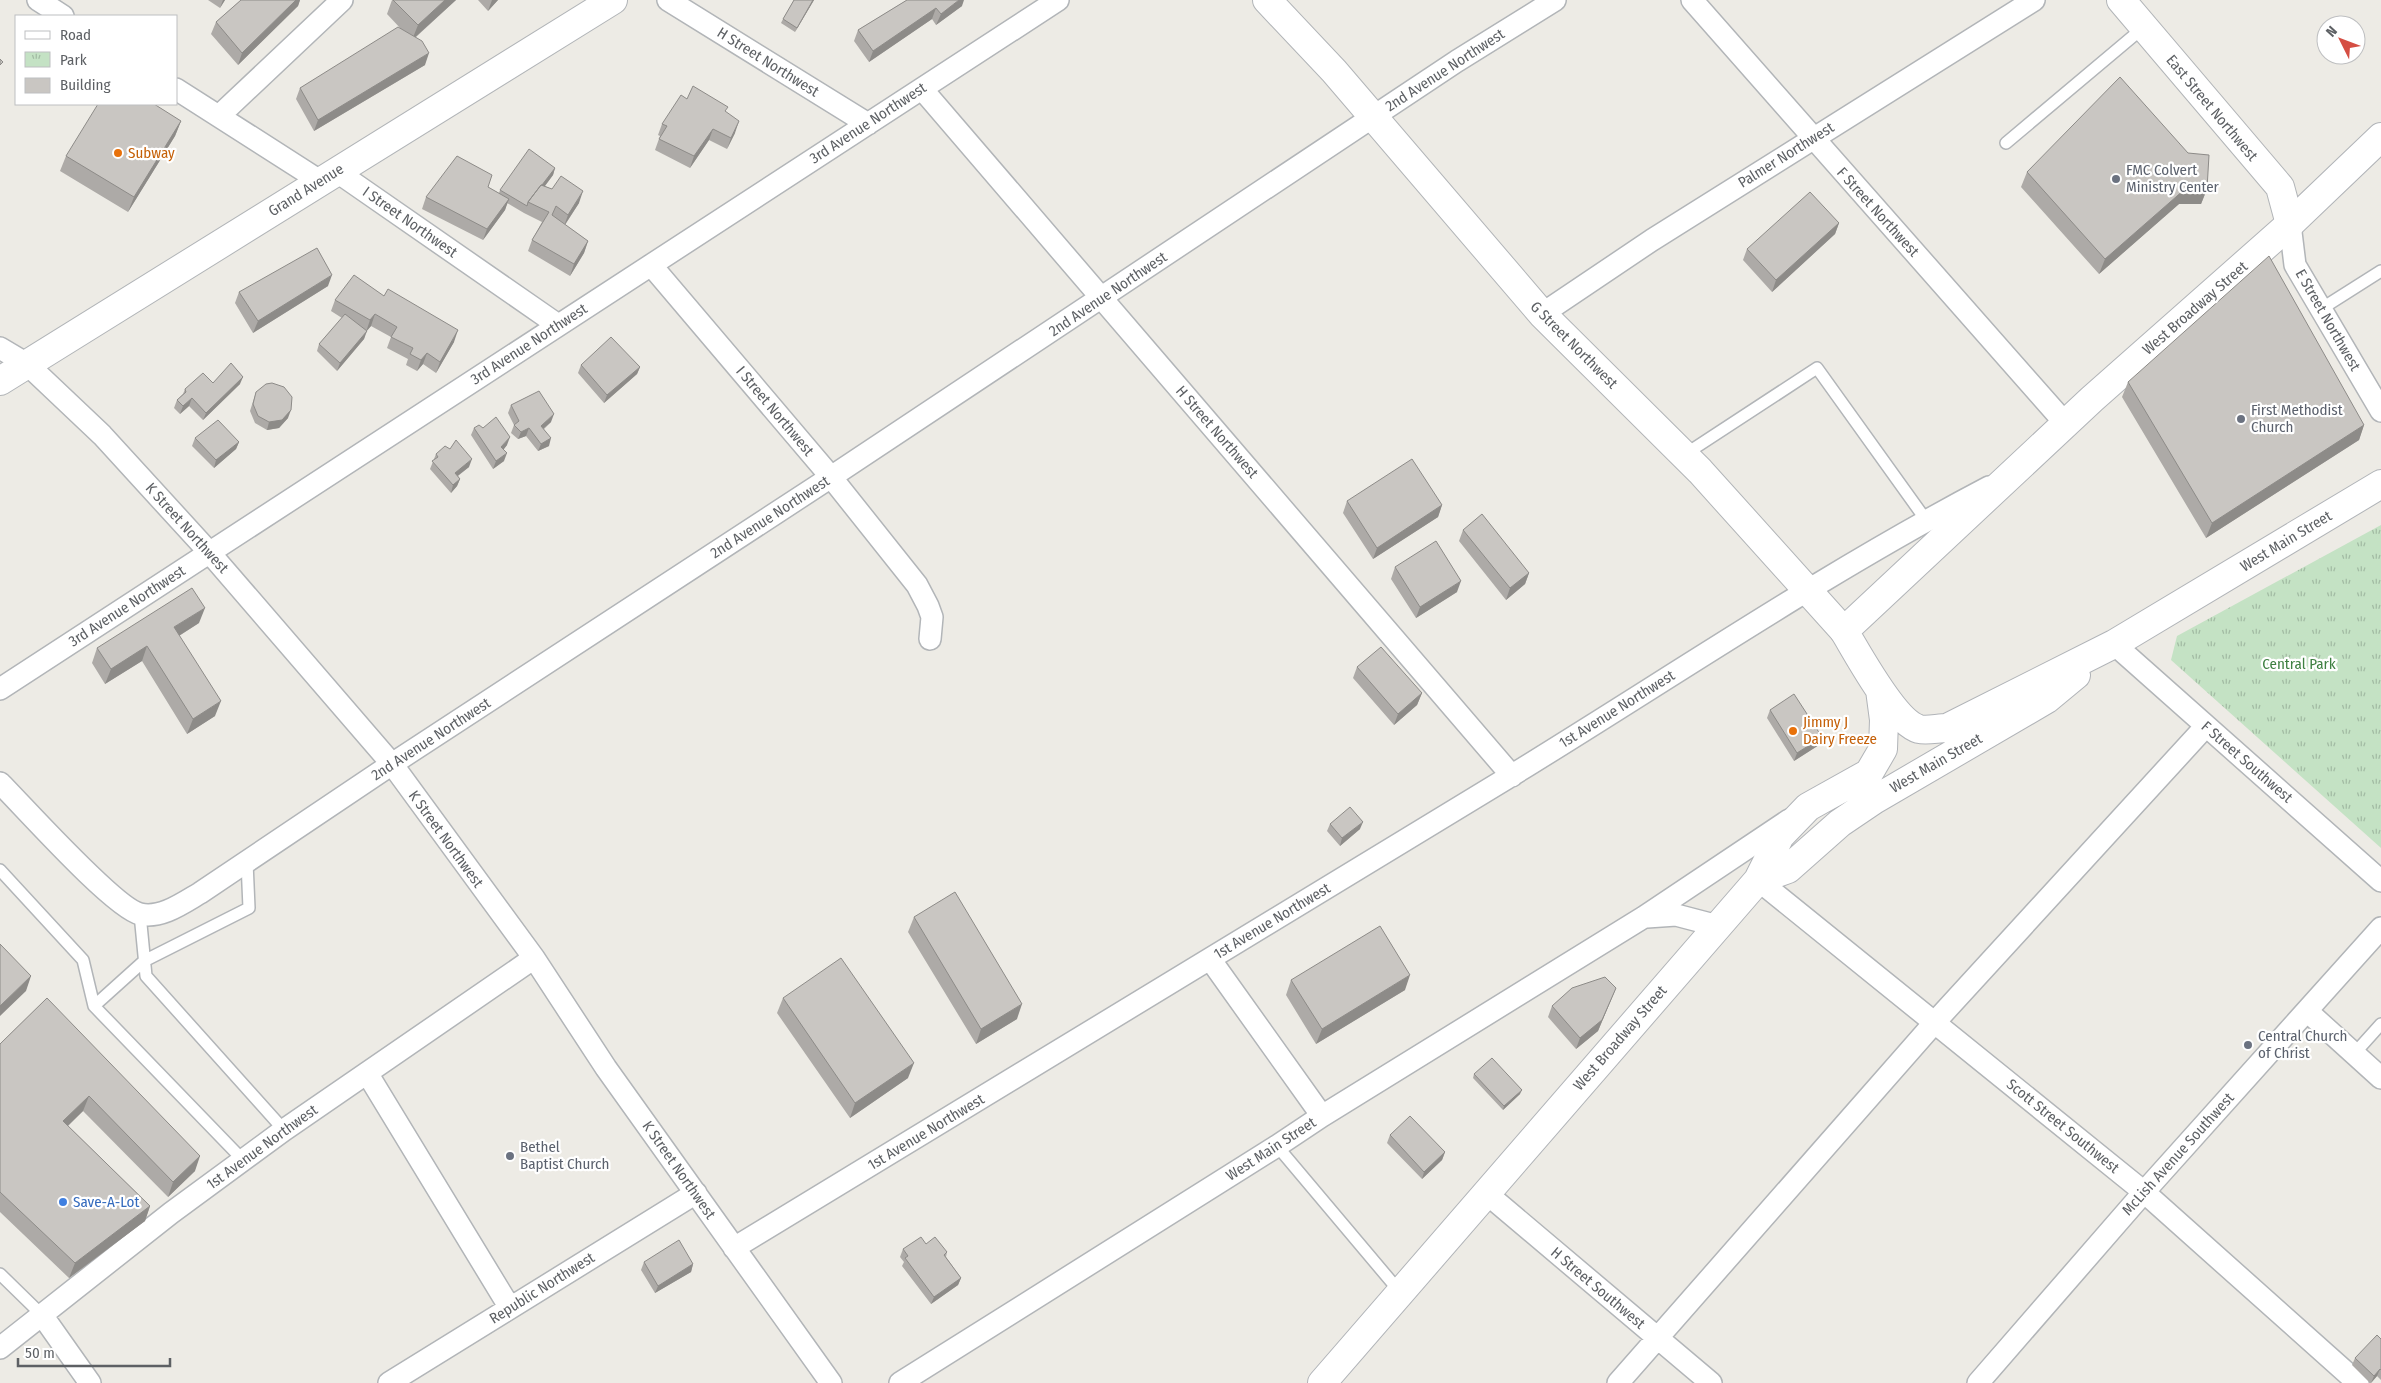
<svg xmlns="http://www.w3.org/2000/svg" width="2381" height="1383" font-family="'Fira Sans Condensed',sans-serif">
<defs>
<pattern id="park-tufts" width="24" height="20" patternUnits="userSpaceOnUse" patternTransform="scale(1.25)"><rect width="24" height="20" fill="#c4e2c4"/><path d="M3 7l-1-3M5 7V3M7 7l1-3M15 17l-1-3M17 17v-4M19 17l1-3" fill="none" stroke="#a2bba3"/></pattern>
</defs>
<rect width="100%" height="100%" fill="#edebe5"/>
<path fill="url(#park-tufts)" d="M2381,525v323l-210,-188 6,-24z"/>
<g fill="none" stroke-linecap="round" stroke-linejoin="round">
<defs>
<path id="service" d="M2006,143l138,-116
M2321,309l60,-38
M1684,455l133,-87 109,152
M0,870l83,90 11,46
M140,914l6,62 138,154
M2354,1054l27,-30
M1277,1146l123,146
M243,1160l-149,-154 50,-45 105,-53 -2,-46
M0,1274l42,41"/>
<path id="minor" d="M38,0l25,16
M668,0l200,124
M1692,0l373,423
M176,89l144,92
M922,89l590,687
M219,116l123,-116
M336,171l222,154
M2290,224l5,41 86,146
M651,265l180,212 86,108 11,21 4,11 -2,22
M1542,314l110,-74 382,-240
M0,348l27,16 75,71 107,117 183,212 142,194 72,110 225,315
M2114,644l267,237
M0,689l1058,-689
M0,783c24,24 114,125 140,131 21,5 43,-11 60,-21l192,-129 439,-287 626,-416 98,-61
M1758,880l386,312 214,191
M1647,917l29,-2 42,11
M1210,959l112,157
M2307,1011l74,67
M367,1073l143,235
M1486,1193l225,190
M734,1248c259,-157 518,-313 775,-471 160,-98 314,-203 480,-290
M42,1315l48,68
M0,1348l171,-135 113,-83 250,-172
M389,1383l307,-190
M900,1383l377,-237 45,-30 322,-199 145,-97
M1618,1383l317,-361 271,-296
M1978,1383l166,-191 237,-264"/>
<path id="tertiary" d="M1267,0l67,71 208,243 158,157 144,160
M2121,0l159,187 10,37
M0,381l613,-381"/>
<path id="secondary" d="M2381,137l-91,87 -198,175 -248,232c14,23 50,91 75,98 8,2 19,-1 28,-1l167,-84 267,-160
M1758,880l30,-11 52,-46 34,-23 173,-101 29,-24
M1322,1383l436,-503 22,-44 28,-29 61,-34 14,-24 1,-29 -4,-30"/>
</defs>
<use href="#service" stroke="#b2b5b8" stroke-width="14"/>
<use href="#minor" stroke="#b2b5b8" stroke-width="24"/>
<use href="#tertiary" stroke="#b2b5b8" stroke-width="30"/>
<use href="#secondary" stroke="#b1b4b8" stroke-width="30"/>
<use href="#service" stroke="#fff" stroke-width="11"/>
<use href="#minor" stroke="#fff" stroke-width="21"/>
<use href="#tertiary" stroke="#fff" stroke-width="28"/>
<use href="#secondary" stroke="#fff" stroke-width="28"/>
</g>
<path fill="#adaaa7" d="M208,0h17l-5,8z
M241,0h59l-2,6 -60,59 -27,-31 5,-12z
M392,0h64l-40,37 9,28 -111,66 -18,-32 4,-11 102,-58 -15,-16z
M478,0h20l-10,11z
M794,0h20l-19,32 -14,-9 2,-4z
M907,0l55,6 -26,19 -4,-6 -63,43 -15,-21 4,-11z
M687,99l39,13 9,21 -8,16 -18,-9 -19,28 -35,-18 5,-14 -2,-1 4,-11z
M181,121l-6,15 -47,76 -68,-41 6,-15z
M555,168l-2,7 -8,11 34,17 -14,22 23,16 -4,12 -14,23 -42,-25 4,-11 10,-18 -18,-9 -17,-10 -2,7 -22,30 -61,-31 4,-12 62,-10 11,6 1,-3z
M2027,172l180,17 -6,15h-22l-80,70 -78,-87z
M1839,223l-4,11 -63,58 -29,-32 4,-11z
M328,286l-75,47 -18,-30 4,-11z
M335,300l119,42 -18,31 -13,-9 -6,7 -11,-6 2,-6 -21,-11 4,-11 -20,-11 -5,5 -2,8 -27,32 -20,-20 2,-7 23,-26 -11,-7z
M581,365l59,2 -3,7 -33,29 -26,-30z
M2128,382l236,43 -5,15 -153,98 -84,-141z
M213,383l27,1 -37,36 -14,-14 -9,8 -6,-6 3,-8 6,-6 2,-5z
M256,392l32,26 -9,10 -12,2 -12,-7 -5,-12z
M511,405l40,17 -7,7 5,17 -11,5 -12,-15 -8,3 -7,-6 3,-8 -6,-12z
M474,428l33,17 -3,4v12l-11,8 -22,-34z
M195,438l44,4 -3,7 -22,19 -22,-22z
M436,454l33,13 -11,9 2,3 -3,7 -6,7 -21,-24z
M1347,501l95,4 -4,12 -65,42 -30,-46z
M1463,530l66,43 -4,11 -19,16 -47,-59z
M1395,567l62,25 -41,26 -25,-39z
M199,623l-20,13 36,80 -28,18 -45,-73 -37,23 -13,-21 5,-15z
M1357,667l65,26 -5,12 -23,20 -41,-47z
M1770,710l52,27 -3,8 -25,16 -27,-43z
M1330,824l30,5 -20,17 -13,-15z
M914,917l103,102 -41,25 -68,-112z
M1291,980l114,10 -89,54 -30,-49z
M1616,988l-18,43 -22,18 -28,-32 4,-11z
M47,998l148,173 -27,26 -85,-86 -15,15 82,80 -5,15 -76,57 -69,-66v-168z
M783,998l125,80 -58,40 -73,-105z
M1474,1074l46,20 -17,16 -30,-32z
M1390,1135l55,17 -3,8 -20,19 -35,-36z
M926,1244l21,8 -1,5 15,21 -3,7 -27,19 -29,-38 2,-4 -4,-5 3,-8z
M644,1262l49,2 -2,8 -36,21 -14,-23z
M2381,1339v41l-4,-4 -6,7h-1l-18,-18 3,-7z"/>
<path fill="#8d8b88" d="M223,0h2l-5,8z
M296,0h4l-2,6 -60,59 4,-12z
M445,0h11l-44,40 6,-15z
M492,0h6l-10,11z
M813,0h1l-19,32 2,-4z
M959,0h5l-2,6 -26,19 5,-11z
M936,8l-4,11 -63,43 4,-11z
M429,53l-4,12 -111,66 4,-11z
M181,121l-6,15 -47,76 6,-15z
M739,121l-4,12 -8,16 4,-11z
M713,129l-4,11 -19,28 4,-12z
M555,168l-2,7 -21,28 -3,-1z
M2185,189h22l-6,15h-22l-80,70 6,-15z
M583,191l-4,12 -15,23 4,-11z
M509,199l-4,11 -22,30 4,-11z
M1839,223l-4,11 -63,58 4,-12z
M588,241l-4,12 -14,23 4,-12z
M332,275l-4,11 -75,47 5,-12z
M375,314l-4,12 -5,6 4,-12z
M458,330l-4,12 -18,31 4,-11z
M367,331l-3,8 -27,32 3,-8z
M427,353l-4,11 -6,7 4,-11z
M640,367l-3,7 -33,29 3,-8z
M243,377l-3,7 -37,36 3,-7z
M192,398l-3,8 -9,8 3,-8z
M291,410l-3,8 -9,10 -12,2 2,-8z
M554,414l-3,8 -13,11 3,-7z
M2364,425l-5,15 -153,98 6,-15z
M529,428l-3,8 -8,3 3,-7z
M510,437l-3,8 -8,10 2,-8z
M551,438l-2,8 -11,5 3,-7z
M239,442l-3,7 -22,19 2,-8z
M507,453l-3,8 -11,8 3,-8z
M472,459l-3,8 -17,13 3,-7z
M460,479l-3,7 -6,7 2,-8z
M1442,505l-4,12 -65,42 4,-11z
M1529,573l-4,11 -19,16 4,-12z
M1461,581l-4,11 -41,26 4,-11z
M205,608l-6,15 -30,19 5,-15z
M147,646l-5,15 -37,23 6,-15z
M1422,693l-5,12 -23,20 4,-11z
M221,701l-6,15 -28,18 6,-15z
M1822,737l-3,8 -25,16 3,-8z
M1363,822l-3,7 -20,17 2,-8z
M1410,975l-5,15 -89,54 6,-15z
M31,976l-5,15 -26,25v-10z
M1616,988l-18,43 -22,18 4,-11z
M1022,1004l-5,15 -41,25 5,-15z
M914,1063l-6,15 -58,40 5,-15z
M1522,1090l-2,4 -17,16 1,-4z
M89,1096l-6,15 -26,25 6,-15z
M1445,1152l-3,8 -20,19 2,-7z
M200,1156l-5,15 -27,26 5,-15z
M150,1206l-5,15 -76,57 6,-15z
M693,1264l-2,8 -36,21 3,-7z
M961,1278l-3,7 -27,19 3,-7z
M2380,1369l-3,7 -6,7 3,-7z"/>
<path fill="#c9c6c2" stroke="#8d8b88" d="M241,0h55l-54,53 -26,-31z
M393,0h52l-27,25z
M794,0h19l-16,28 -14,-9z
M907,0h52l-18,14 -5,-6 -63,43 -15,-21z
M398,27l24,14 7,12 -111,67 -18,-32z
M0,59l3,3 -3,3z
M2120,77l68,76 21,2 -2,34h-22l-80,70 -78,-87z
M693,86l35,21 -3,4 14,10 -8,17 -18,-9 -19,27 -35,-17 8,-13 -5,-2 19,-29 6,4z
M98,104h56l27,17 -47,76 -68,-41z
M529,149l26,19 -13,17h-1l-13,17 -1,4 -27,-16z
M457,156l35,19 -4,12 21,12 -22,30 -61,-32z
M561,176l22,15 -15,24 -12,-9 -4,9 36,26 -14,23 -42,-24 17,-28 -21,-10 13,-17 11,4z
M1810,192l29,31 -63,57 -29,-31z
M317,248l15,27 -74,46 -19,-29z
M2269,256l95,169 -152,98 -84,-141z
M354,275l30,21 4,-7 70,41 -18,32 -13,-9 -6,7 -11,-6 3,-6 -22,-11 6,-10 -22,-13 -5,6 -35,-20z
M345,314l22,17 -27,32 -21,-19z
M611,337l29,30 -33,28 -26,-30z
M231,363l12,14 -37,36 -14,-15 -9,8 -6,-6 9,-8 -1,-3 18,-16 10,10z
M272,383l12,4 8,10 -1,13 -9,10 -13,2 -11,-6 -5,-12 3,-12 10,-8z
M539,391l15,23 -13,12 10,12 -10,6 -12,-16 -8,4 -7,-7 5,-4 -8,-16z
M496,417l14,20 -9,10 6,6 -11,8 -22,-33 5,-3 4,3z
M218,420l21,22 -23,18 -21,-22z
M456,440l16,19 -17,14 5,6 -7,6 -21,-24 6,-4 -2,-3 9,-8 5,3z
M1412,459l30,46 -65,43 -30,-47z
M1482,514l47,59 -19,15 -47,-58z
M1436,541l25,40 -41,26 -25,-40z
M192,588l13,20 -31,19 47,74 -28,18 -46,-73 -36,23 -14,-21z
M1381,647l41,46 -24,21 -41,-47z
M1794,694l28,43 -25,16 -27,-43z
M1350,807l13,15 -21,16 -12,-14z
M955,892l67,112 -41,25 -67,-112z
M1380,926l30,49 -88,54 -31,-49z
M0,944l31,32 -31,30z
M841,958l73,105 -59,40 -72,-105z
M1605,977l11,11 -14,32 -22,18 -28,-32 20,-18z
M47,998l153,158 -27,26 -84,-86 -26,25 87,85 -75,57 -75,-71v-148z
M1492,1058l30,32 -18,16 -30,-32z
M1410,1116l35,36 -21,20 -34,-37z
M921,1237l5,7 9,-7 12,15 -3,3 17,23 -27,19 -29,-39 3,-2 -5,-7z
M679,1240l14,24 -35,22 -14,-24z
M2377,1335l4,4v31l-1,-1 -6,7 -19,-18z"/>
<g fill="#e8710a" stroke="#fff" stroke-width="2">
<circle cx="118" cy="153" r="5"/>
<circle cx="1793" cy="731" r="5"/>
</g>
<g fill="#6b7280" stroke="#fff" stroke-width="2">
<circle cx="2116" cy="179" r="5"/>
<circle cx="2241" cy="419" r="5"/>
<circle cx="2248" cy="1045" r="5"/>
<circle cx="510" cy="1156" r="5"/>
</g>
<circle fill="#3f7fe0" stroke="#fff" stroke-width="2" cx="63" cy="1202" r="5"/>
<g text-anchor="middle" stroke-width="4.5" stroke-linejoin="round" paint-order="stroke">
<g font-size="15" fill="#5d6064" stroke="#fff">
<text transform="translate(768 62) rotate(32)" y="5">H Street Northwest</text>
<text transform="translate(1445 70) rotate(-33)" y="5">2nd Avenue Northwest</text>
<text transform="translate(2212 108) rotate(50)" y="5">East Street Northwest</text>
<text transform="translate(868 123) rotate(-33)" y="5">3rd Avenue Northwest</text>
<text transform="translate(1786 155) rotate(-32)" y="5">Palmer Northwest</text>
<text transform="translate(306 190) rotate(-32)" y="5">Grand Avenue</text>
<text transform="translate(1878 212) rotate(48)" y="5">F Street Northwest</text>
<text transform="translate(410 222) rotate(35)" y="5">I Street Northwest</text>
<text transform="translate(1108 294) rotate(-34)" y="5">2nd Avenue Northwest</text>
<text transform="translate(2195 308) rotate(-41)" y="5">West Broadway Street</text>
<text transform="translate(2328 320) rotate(60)" y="5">E Street Northwest</text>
<text transform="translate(529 344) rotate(-33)" y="5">3rd Avenue Northwest</text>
<text transform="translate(1574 345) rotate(45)" y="5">G Street Northwest</text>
<text transform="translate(775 411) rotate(50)" y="5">I Street Northwest</text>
<text transform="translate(1217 432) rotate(49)" y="5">H Street Northwest</text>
<text transform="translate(770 517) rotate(-33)" y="5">2nd Avenue Northwest</text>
<text transform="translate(187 528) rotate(48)" y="5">K Street Northwest</text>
<text transform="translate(2286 541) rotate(-31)" y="5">West Main Street</text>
<text transform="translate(127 606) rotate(-33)" y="5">3rd Avenue Northwest</text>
<text transform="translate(1617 709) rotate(-32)" y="5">1st Avenue Northwest</text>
<text transform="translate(431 739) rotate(-33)" y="5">2nd Avenue Northwest</text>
<text transform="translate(2247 762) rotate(41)" y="5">F Street Southwest</text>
<text transform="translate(1936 763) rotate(-30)" y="5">West Main Street</text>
<text transform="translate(446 839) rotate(54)" y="5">K Street Northwest</text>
<text transform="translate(1272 921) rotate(-31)" y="5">1st Avenue Northwest</text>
<text transform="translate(1620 1038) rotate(-49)" y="5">West Broadway Street</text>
<text transform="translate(2063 1126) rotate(39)" y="5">Scott Street Southwest</text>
<text transform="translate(926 1132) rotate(-31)" y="5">1st Avenue Northwest</text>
<text transform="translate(262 1147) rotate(-36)" y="5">1st Avenue Northwest</text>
<text transform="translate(1271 1149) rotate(-33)" y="5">West Main Street</text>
<text transform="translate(2178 1154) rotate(-48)" y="5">McLish Avenue Southwest</text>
<text transform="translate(679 1170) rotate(55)" y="5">K Street Northwest</text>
<text transform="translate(542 1288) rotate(-32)" y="5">Republic Northwest</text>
<text transform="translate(1598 1288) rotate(40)" y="5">H Street Southwest</text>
</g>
<g font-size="15" fill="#c56008" stroke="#fff" text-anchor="start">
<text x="128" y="158">Subway</text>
<text x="1803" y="727">Jimmy J<tspan x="1803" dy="17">Dairy Freeze</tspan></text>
</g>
<g font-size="15" fill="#5b616d" stroke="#fff" text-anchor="start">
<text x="2126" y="175">FMC Colvert<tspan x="2126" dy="17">Ministry Center</tspan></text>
<text x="2251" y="415">First Methodist<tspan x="2251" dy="17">Church</tspan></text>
<text x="2258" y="1041">Central Church<tspan x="2258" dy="17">of Christ</tspan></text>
<text x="520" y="1152">Bethel<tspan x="520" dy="17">Baptist Church</tspan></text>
</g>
<g font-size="15" fill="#3f8042" stroke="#fff">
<text x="2299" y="669">Central Park</text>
</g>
<g font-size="15" fill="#366cbe" stroke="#fff" text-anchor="start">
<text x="73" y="1207">Save-A-Lot</text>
</g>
</g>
<rect x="15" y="15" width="162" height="90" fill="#ffffff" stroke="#bebfc1"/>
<rect x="25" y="31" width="25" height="8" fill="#ffffff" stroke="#bebfc1"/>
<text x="60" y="40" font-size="15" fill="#5d6064">Road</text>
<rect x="25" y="52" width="25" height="15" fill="url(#park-tufts)" stroke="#bebfc1"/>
<text x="60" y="65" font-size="15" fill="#5d6064">Park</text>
<rect x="25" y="78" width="25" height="15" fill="#c9c6c2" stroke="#bebfc1"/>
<text x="60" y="90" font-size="15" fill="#5d6064">Building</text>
<g transform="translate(2341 40) rotate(312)"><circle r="24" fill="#ffffff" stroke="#bebfc1"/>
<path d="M0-4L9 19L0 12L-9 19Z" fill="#d54e43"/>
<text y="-8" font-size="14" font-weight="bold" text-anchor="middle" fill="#5d6064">N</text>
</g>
<path d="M18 1358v8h152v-8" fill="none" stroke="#5d6064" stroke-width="2.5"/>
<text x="25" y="1358" font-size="15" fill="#5d6064" stroke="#ffffff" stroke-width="4" paint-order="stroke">50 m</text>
</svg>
